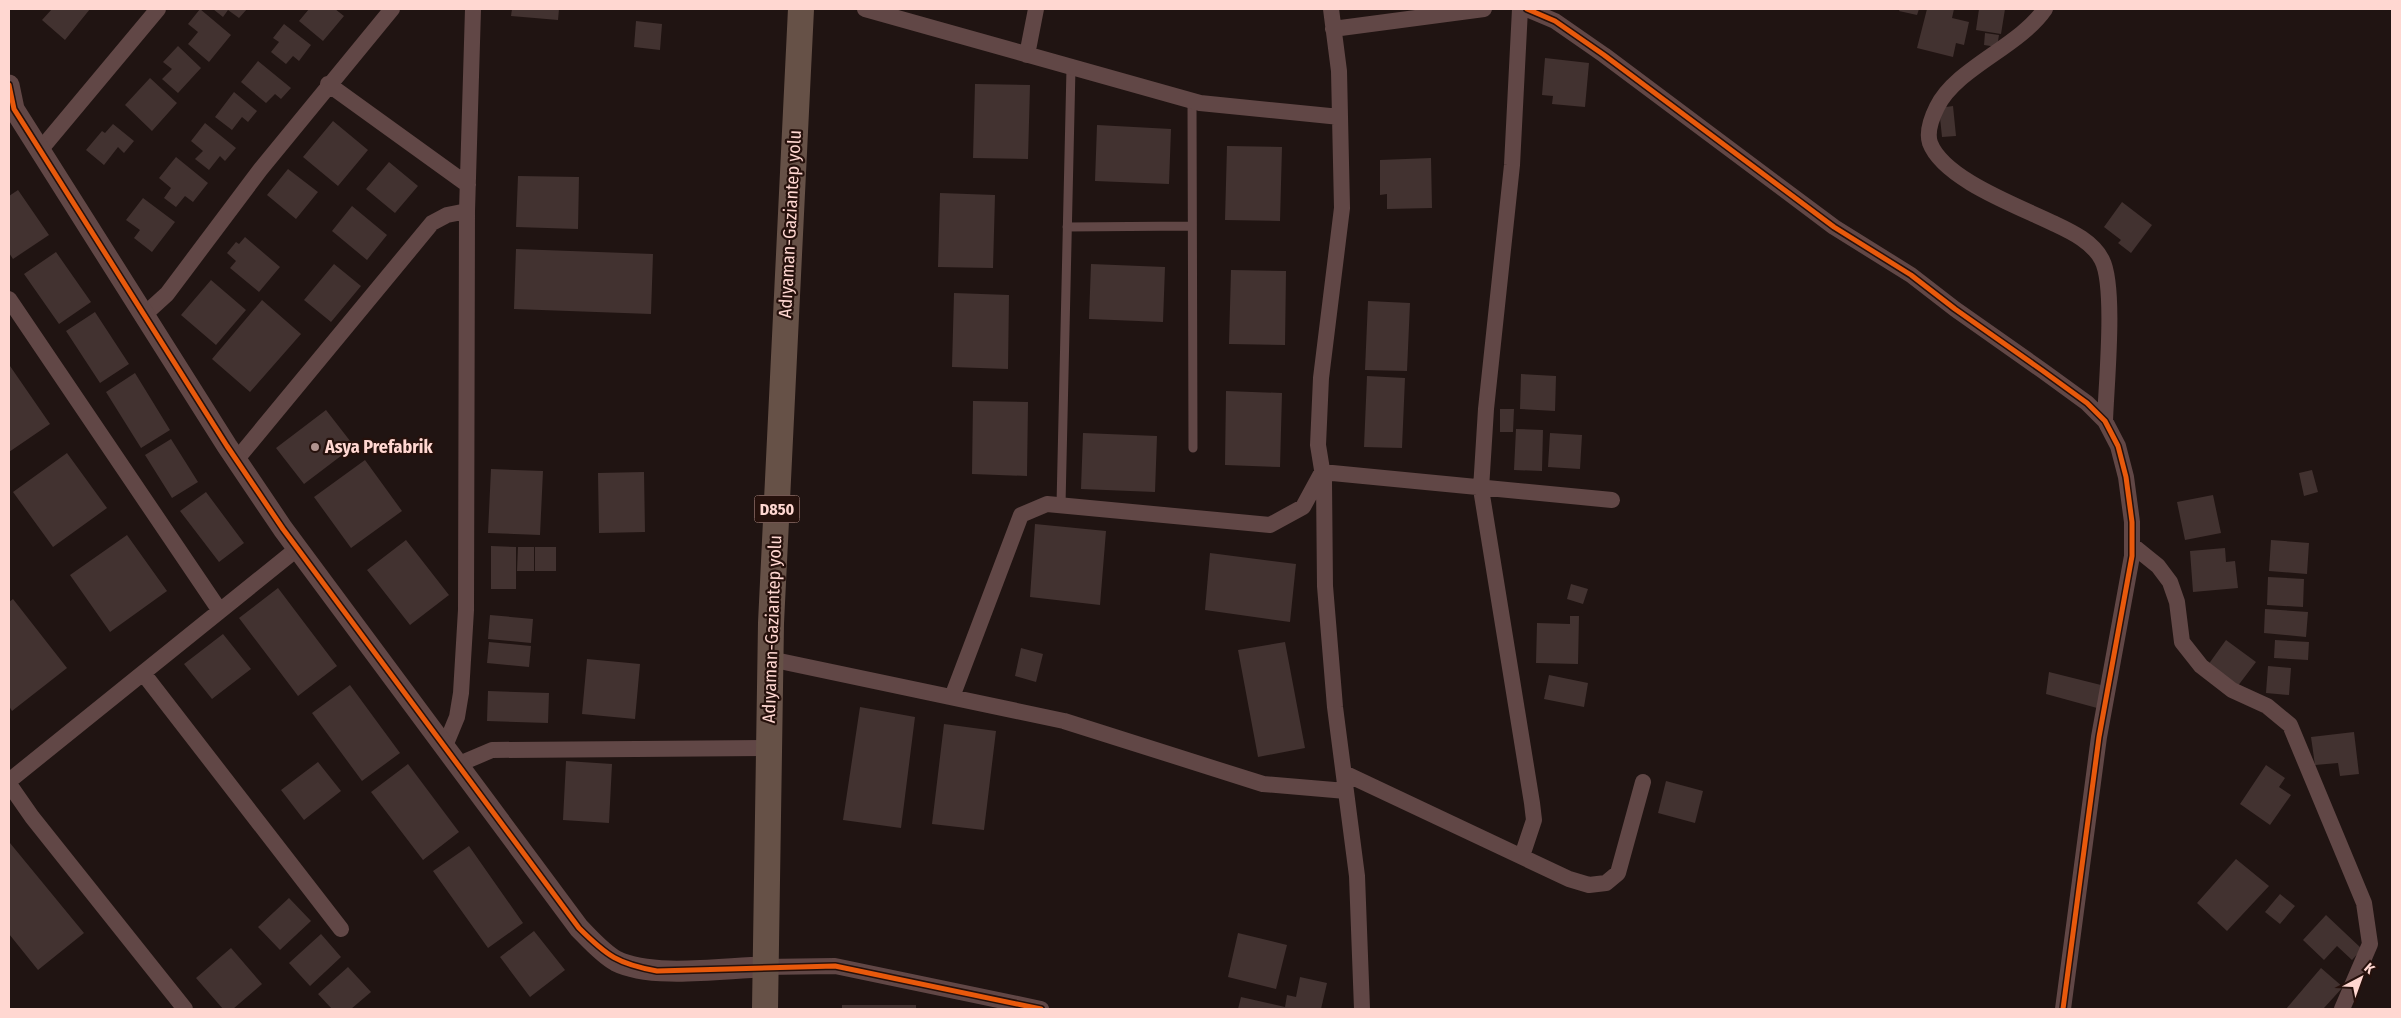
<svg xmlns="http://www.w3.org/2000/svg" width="2401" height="1018" font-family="'Fira Sans Condensed',sans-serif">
<rect width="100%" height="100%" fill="#201412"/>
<path fill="#423230" d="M52,9h38l-25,31 -23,-20z
M200,9l31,26 -22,27 -21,-18 10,-12 -10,-8z
M213,9h34l-8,9 -11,-8 -5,7z
M309,9h26l9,7 -21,25 -24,-20z
M512,9h47l-1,11 -47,-4z
M1900,9h19l-2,6 -18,-4z
M1927,9h27l-2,9 17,4 -5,23 -8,-2 -3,14 -36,-9z
M1979,9h26l-4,25 -25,-4z
M636,21l26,3 -2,26 -26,-3z
M284,24l27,21 -12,16 -6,-5 -7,8 -15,-12 8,-10 -6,-4z
M1985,33l14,2 -2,12 -13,-2z
M178,46l23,22 -23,25 -16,-14 10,-10 -9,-7z
M1545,58l44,5 -4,44 -33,-3 1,-8 -11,-1z
M258,61l33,27 -10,11 -6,-5 -9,9 -25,-21z
M150,78l27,25 -25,28 -27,-26z
M975,84l55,1 -2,74 -55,-1z
M234,92l23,19 -9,11 -6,-5 -10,13 -17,-13z
M1953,106l3,30 -14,1 -3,-29z
M333,121l35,29 -30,36 -35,-29z
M205,123l31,25 -11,13 -5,-5 -11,14 -14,-11 8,-8 -12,-10z
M113,124l21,17 -10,12 -6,-6 -14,18 -18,-15 16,-19 3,2z
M1097,125l74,4 -2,55 -74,-3z
M1227,146l55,1 -2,74 -55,-1z
M176,157l32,26 -15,19 -8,-6 -9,11 -12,-9 7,-10 -12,-10z
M1431,158l1,50 -45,1v-15l-7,1v-35z
M389,162l29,24 -23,27 -29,-24z
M288,169l30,23 -22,27 -29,-24z
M518,176l61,1 -1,52 -62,-2z
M18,190l31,45 -36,24 -4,-6v-57z
M940,193l55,2 -2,73 -55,-1z
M143,198l32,24 -23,30 -18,-14 6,-8 -14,-10z
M2122,202l30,23 -21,28 -13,-10 3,-3 -17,-13z
M352,206l35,29 -20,25 -35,-29z
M245,237l35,30 -21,25 -29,-24 6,-7 -9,-8 9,-11 3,2z
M516,249l137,5 -2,60 -137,-5z
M56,252l35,50 -32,22 -35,-50z
M334,264l27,22 -30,36 -27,-22z
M1091,264l74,3 -2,55 -74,-3z
M1231,270l55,1 -1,74 -56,-1z
M211,280l35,30 -30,35 -35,-30z
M954,293l55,2 -1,74 -56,-2z
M262,300l39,34 -51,58 -38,-33z
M1368,301l42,2 -3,68 -42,-1z
M95,312l34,52 -29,19 -34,-52z
M10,366l40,58 -41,28v-85z
M135,373l35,57 -29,18 -35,-56z
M1521,374l35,2 -1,35 -35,-2z
M1367,376l38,2 -3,70 -38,-1z
M1226,391l56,2 -2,74 -55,-2z
M973,401l55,1 -1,74 -55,-2z
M1500,409h14l-1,23h-13z
M326,410l28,36 -50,38 -28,-36z
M1516,429l27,1 -1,41 -28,-1z
M1083,433l74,3 -2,56 -74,-3z
M1550,433l32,2 -2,34 -32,-2z
M171,439l27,43 -26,16 -27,-43z
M67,453l40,55 -54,39 -40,-55z
M365,460l37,51 -51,37 -37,-51z
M491,469l52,2 -3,64 -52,-2z
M2312,470l6,22 -14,4 -5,-23z
M644,472l1,60 -46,1 -1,-60z
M206,492l38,51 -25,19 -39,-51z
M2213,495l8,38 -36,7 -8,-38z
M1035,524l71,7 -6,74 -70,-8z
M127,535l40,56 -57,41 -40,-57z
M406,540l43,55 -39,30 -43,-55z
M2271,540l38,3 -2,31 -38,-3z
M491,546l25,1v42h-25z
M518,547h16v24h-17z
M535,547h21v24h-21z
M2225,548l1,14 9,-1 3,27 -45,4 -3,-41z
M1210,553l86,11 -6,58 -85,-12z
M2268,577l36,2 -1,28 -36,-2z
M1571,584l17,5 -5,15 -16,-5z
M278,588l59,78 -39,30 -59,-78z
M13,599l54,69 -55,43 -3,-5v-104z
M2265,609l43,3 -2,25 -42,-4z
M490,615l43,4 -2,24 -43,-4z
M1570,616h9l-1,48 -42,-1 1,-40 33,1z
M223,634l28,35 -39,30 -28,-35z
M2226,640l30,22 -19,25 -29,-22z
M2275,640l34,2 -1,18 -34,-2z
M489,642l42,4 -2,21 -42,-4z
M1285,642l20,106 -47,9 -20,-107z
M1021,648l22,6 -7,28 -21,-6z
M587,659l53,5 -5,55 -53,-5z
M2268,666l23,2 -2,27 -23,-2z
M2049,672l52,13 -4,23 -51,-14z
M1549,675l39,8 -4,24 -40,-8z
M350,685l50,68 -38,28 -50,-68z
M488,691l61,2 -1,30 -61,-2z
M860,707l55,10 -14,111 -58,-8z
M944,724l52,7 -12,99 -52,-6z
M2354,732l5,42 -19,2 -2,-13 -23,2 -4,-28z
M566,761l46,3 -3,59 -46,-3z
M318,762l23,29 -37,29 -23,-30z
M408,764l51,68 -36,28 -52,-68z
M2266,765l19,13 -6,9 12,8 -21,30 -30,-21z
M1666,781l37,10 -8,32 -37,-10z
M10,843l74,90 -46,37 -29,-36z
M469,846l54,77 -35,25 -55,-77z
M2236,859l33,27 -42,45 -30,-28z
M2280,894l15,12 -15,18 -15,-12z
M289,898l22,23 -31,29 -22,-23z
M2326,915l36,34 -10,11 -15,-14 -13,14 -21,-20z
M534,931l31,39 -35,27 -30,-40z
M1238,933l49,12 -11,44 -48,-12z
M321,934l20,23 -31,29 -21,-23z
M231,948l31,36 -29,25h-10l-27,-31z
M348,967l23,25 -20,17h-19l-14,-15z
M2321,968l22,19 -19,21 2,1h-40z
M1300,977l27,6 -6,26h-83l3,-12 44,10 2,-12 9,2z
M842,1005h74v4h-74z"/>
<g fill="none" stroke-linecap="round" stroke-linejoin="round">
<path stroke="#614746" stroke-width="9" d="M1192,100l1,348
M1067,227l125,-1
M1061,505l10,-437"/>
<path stroke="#614746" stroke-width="16" d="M865,9l335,94 140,14
M1331,9l8,62 3,137 -21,170 -3,67 6,37 1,104 10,121 22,169 5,133
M1520,9l-8,156 -26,244 -5,80 51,314 2,17 -12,36
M1527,9l28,12 49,34 230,172 77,48 44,34 88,62 44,32 18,18 13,25 8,31 6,45v34l-33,181 -36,272
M2045,9c-26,38 -89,59 -108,98 -5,10 -11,24 -7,36 14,37 91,64 125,81 17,8 38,18 47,36 14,27 4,127 3,161
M1333,29l151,-20
M1027,55l9,-46
M328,84l140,101
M41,149l117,-140
M9,299l211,312
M145,314l22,-20 93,-124 132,-161
M237,459l195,-236 15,-8 20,-4
M2132,545l26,21 12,16 7,20 5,40 19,24 31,24 35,16 23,19 74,178 6,41 -28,65
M770,659l294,62 199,63 83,7
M143,673l198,256
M952,697l69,-182 26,-11 223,21 33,-18 19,-35 290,28
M445,746l12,-29 4,-24 5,-83 1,-399 6,-202
M459,764l33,-14 276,-2
M1344,773l225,106 20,6 17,-2 12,-10 25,-91
M9,781l289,-233
M9,784l23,33 153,192
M764,967l71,-1 206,43"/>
<path stroke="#614746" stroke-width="21" d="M9,85l5,24 213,337 56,83 296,399c11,11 23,25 37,33 36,18 107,7 148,6"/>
<path stroke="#665147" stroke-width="26" d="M765,1009l6,-386 30,-614"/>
<defs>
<path id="cycleway" d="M1527,9l28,12 49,34 230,172 77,48 44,34 88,62 44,32 18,18 13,25 8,31 6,45v34l-33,181 -36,272
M9,85l5,24 213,337 56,83 296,399c28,28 39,36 78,43l178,-5 206,43"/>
</defs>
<use href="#cycleway" stroke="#26110c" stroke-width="8"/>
<use href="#cycleway" stroke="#e8590c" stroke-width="5"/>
</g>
<circle fill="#b1938e" stroke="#26110c" stroke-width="2" cx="315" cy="447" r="5"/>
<g text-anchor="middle" stroke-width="4.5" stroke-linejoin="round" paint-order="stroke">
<rect fill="#26110c" stroke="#be9c96" stroke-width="1" x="754.5" y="495.5" width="45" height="27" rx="4"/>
<g font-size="16" font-weight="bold" fill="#ffd7d1">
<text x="777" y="515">D850</text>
</g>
<g font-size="18" fill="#ffd7d1" stroke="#26110c">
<text transform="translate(790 224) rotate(-87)" y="6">Adıyaman-Gaziantep yolu</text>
<text transform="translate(772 629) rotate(-88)" y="6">Adıyaman-Gaziantep yolu</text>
</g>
<g font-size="18" font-weight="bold" fill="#ffd7d1" stroke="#26110c" text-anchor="start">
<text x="325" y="453">Asya Prefabrik</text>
</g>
</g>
<rect width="2401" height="1018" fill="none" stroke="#ffd7d1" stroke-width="20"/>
<g transform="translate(2361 978) rotate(41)" stroke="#26110c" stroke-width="4" paint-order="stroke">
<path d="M0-4L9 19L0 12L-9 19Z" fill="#ffd7d1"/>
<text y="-8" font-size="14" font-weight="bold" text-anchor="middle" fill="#ffd7d1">K</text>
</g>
</svg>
